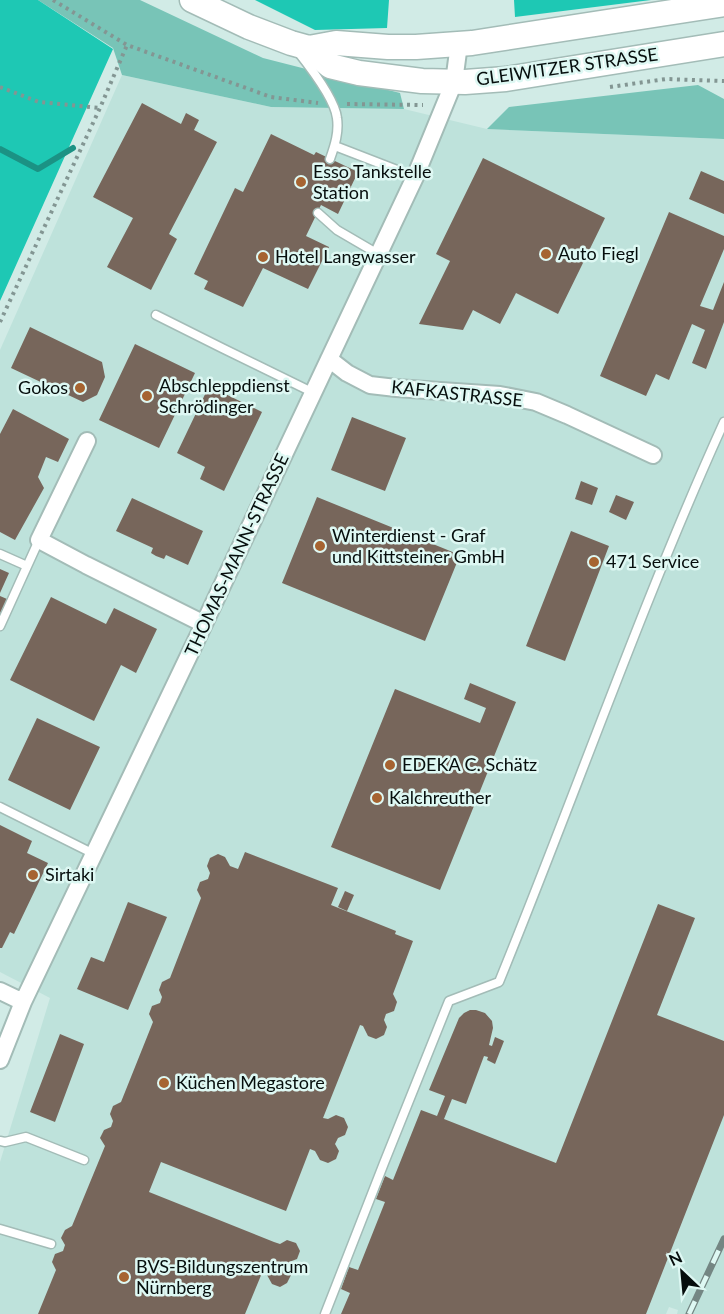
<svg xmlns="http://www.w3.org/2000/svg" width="724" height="1314" font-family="Lato,sans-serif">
<rect width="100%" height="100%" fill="#d1ebe6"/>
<path fill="#bee2db" d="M122,75l149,32 133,2 83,20 237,10v1175h-47l1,-4 -9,-3 -3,7h-666v-152l50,-164 -50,-26v-622z"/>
<path fill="#78c4b7" d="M38,0h102l123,58 137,35 4,16 -133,-2 -149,-32 -9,-27z
M698,85l26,14v40l-237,-10 22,-22z"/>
<path fill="#1ec8b4" d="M0,0h38l75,49 -113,252z
M255,0h134l-2,28 -72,2z
M514,0h137l-136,17z"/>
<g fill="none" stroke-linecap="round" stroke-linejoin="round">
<path stroke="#1b9284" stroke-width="6" d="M0,149l38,20 35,-21"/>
</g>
<path fill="#77665b" d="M142,103l39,21 5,-11 13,7 -5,10 23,12 -48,92 8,5 -26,51 -44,-23 26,-49 -40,-21z
M271,134l43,21 2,-3 42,20 -20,42 -17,-9 -15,31 23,11 -21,42 -45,-21 -20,39 -39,-18 4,-8 -14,-7 41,-86 8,4z
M483,158l122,60 -47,96 -42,-21 -16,31 -27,-14 -10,20 -44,-6 31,-63 -14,-7z
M701,171l23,10v33l-35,-15z
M669,212l55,24v13l-24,57 13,4 11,-28v40l-18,47 -14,-6 13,-33 -13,-6 -23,56 -13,-6 -10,22 -46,-20z
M30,327l72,35 3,15 -8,18 -14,7 -72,-34z
M135,344l60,29 -36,75 -60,-28z
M209,386l53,26 -38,79 -24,-12 5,-12 -28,-14z
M13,409l56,30 -11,23 -12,-5 -8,20 6,11 -29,52 -15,-8v-98z
M352,417l54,21 -21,53 -54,-21z
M581,481l17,7 -6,17 -17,-6z
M616,495l18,7 -8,18 -17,-8z
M317,497l143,58 -35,86 -143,-58z
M132,498l71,33 -15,34 -22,-10 -2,4 -8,-3 -5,-3 2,-5 -37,-17z
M571,531l38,15 -44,115 -39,-15z
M0,569l9,4 -9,20z
M0,596l7,3 -7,15z
M51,597l55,27 8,-16 43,21 -21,44 -15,-8 -27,56 -84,-41z
M470,683l46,19 -76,188 -109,-43 64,-158 85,34 6,-15 -22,-9z
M37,718l63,29 -30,63 -62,-30z
M0,825l32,16 -5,12 21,10 -34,71 -4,-2 -8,16h-2z
M245,852l93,36 -7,17 65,26 -1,3 18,7 -20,53 4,8 -3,9 -8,3 -2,6 3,7 -3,8 -8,4 -8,-3 -5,-10 -3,-1 -37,93 5,1 8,-4 8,3 4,9 -3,8 -7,3 -3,6 4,7 -3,8 -8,4 -8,-3 -5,-9 -5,-2 -24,62 -125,-49 -12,30 125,50 6,2 7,-4 9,3 4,8 -3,8 -8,3 -2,6 4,7 -4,8 -7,4 -8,-3 -5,-9 -5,-2 -17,41h-207l18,-44 -4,-8 3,-8 8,-3 2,-6 -4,-7 4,-8 7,-4 33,-80 -5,-8 4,-8 7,-3 2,-6 -3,-7 3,-8 8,-4 32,-80 -4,-8 3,-8 8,-3 2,-6 -3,-7 3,-8 8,-4 31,-80 -4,-8 3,-8 8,-3 2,-6 -3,-7 3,-8 8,-4 7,3 5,9 8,3z
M345,891l9,4 -7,16 -9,-4z
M128,902l39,15 -39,93 -51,-21 14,-32 13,5z
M658,904l37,14 -38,97 67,26v74l-78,199h-305l9,-21 -9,-4 8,-22 9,3 27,-68 -9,-3 9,-23 8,4 28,-70 16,6 8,-20 -16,-6 30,-72 5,-5 6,-3h6l9,3 7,8 1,7 -4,17 3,1 3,-9 9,4 -9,23 -8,-4 1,-3 -4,-1 -18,48 -14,-5 -8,20 112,44z
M60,1034l24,10 -29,78 -25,-10z"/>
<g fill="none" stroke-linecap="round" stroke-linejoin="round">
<defs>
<path id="lane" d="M299,53c11,14 36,47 38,65 2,14 -2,27 -7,41
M335,146l80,31
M318,213l19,17 41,24
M156,315l66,33 92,45
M0,554l27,12
M0,626l39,-86
M0,807l94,47
M0,1141l5,1 21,-5 58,23
M0,1229l51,15
M325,1314l59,-151 65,-162 50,-19c76,-186 142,-377 225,-560"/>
<path id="street" d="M329,359l18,14 23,12 26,3 104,7 36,7 31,13 86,40
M87,441l-48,99 47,25 118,59
M0,991l23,11
M0,1060l23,-58 181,-378 211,-447 39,-95 5,-38"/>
<path id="secondary" d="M192,0l57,27 42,16 18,5 21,18 29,7 63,8 43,1 41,-3 218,-35
M309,48l27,-5 52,4h28l56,-4 252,-39"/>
</defs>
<use href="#lane" stroke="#a3bcb7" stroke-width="11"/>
<use href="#street" stroke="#a3bcb7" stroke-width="20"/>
<use href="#secondary" stroke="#a3bcb7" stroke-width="27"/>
<path stroke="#839693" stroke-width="4" stroke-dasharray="3 4.5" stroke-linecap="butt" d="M53,0l74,45 144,52 47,6
M0,87l39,15 61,6
M610,87l56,-8 58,2
M347,104l76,1
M0,322l100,-214 27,-63"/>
<use href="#lane" stroke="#fff" stroke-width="8"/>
<use href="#street" stroke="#fff" stroke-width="16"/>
<use href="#secondary" stroke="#fff" stroke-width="24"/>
<defs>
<path id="rail" d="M689,1314l35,-75"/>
</defs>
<use href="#rail" stroke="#748683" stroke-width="7"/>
<use href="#rail" stroke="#def8f3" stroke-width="4.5" stroke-dasharray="14" stroke-linecap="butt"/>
</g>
<g fill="#a66431" stroke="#def8f3" stroke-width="2">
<circle cx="301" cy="182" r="6"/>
<circle cx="546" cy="254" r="6"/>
<circle cx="263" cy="257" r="6"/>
<circle cx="80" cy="388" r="6"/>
<circle cx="147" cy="396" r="6"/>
<circle cx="320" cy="546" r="6"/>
<circle cx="594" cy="562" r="6"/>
<circle cx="390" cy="765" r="6"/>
<circle cx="377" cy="798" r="6"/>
<circle cx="33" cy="875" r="6"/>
<circle cx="164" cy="1083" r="6"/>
<circle cx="124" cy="1277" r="6"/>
</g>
<g text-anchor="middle" stroke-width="5" stroke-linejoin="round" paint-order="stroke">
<g font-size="18" fill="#060e0d" stroke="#def8f3">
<text transform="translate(567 67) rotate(-8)" y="6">GLEIWITZER STRASSE</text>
<text transform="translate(457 394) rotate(6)" y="6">KAFKASTRASSE</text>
<text transform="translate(237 555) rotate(-65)" y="6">THOMAS-MANN-STRASSE</text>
</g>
<g font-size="18" fill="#060e0d" stroke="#def8f3" text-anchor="start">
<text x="313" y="178">Esso Tankstelle<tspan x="313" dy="21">Station</tspan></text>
<text x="558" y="260">Auto Fiegl</text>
<text x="275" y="263">Hotel Langwasser</text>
<text x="159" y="392">Abschleppdienst<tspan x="159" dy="21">Schrödinger</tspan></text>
<text x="68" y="394" text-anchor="end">Gokos</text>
<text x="332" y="542">Winterdienst - Graf<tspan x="332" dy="21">und Kittsteiner GmbH</tspan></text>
<text x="606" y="568">471 Service</text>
<text x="402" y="771">EDEKA C. Schätz</text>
<text x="389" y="804">Kalchreuther</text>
<text x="45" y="881">Sirtaki</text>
<text x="176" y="1089">Küchen Megastore</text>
<text x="136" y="1273">BVS-Bildungszentrum<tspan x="136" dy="21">Nürnberg</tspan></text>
</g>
</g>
<g transform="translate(682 1272) rotate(334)" stroke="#def8f3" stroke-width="4.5" paint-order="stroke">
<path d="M0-4.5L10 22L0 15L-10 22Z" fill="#060e0d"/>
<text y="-9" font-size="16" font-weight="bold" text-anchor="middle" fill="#060e0d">N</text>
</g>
</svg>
